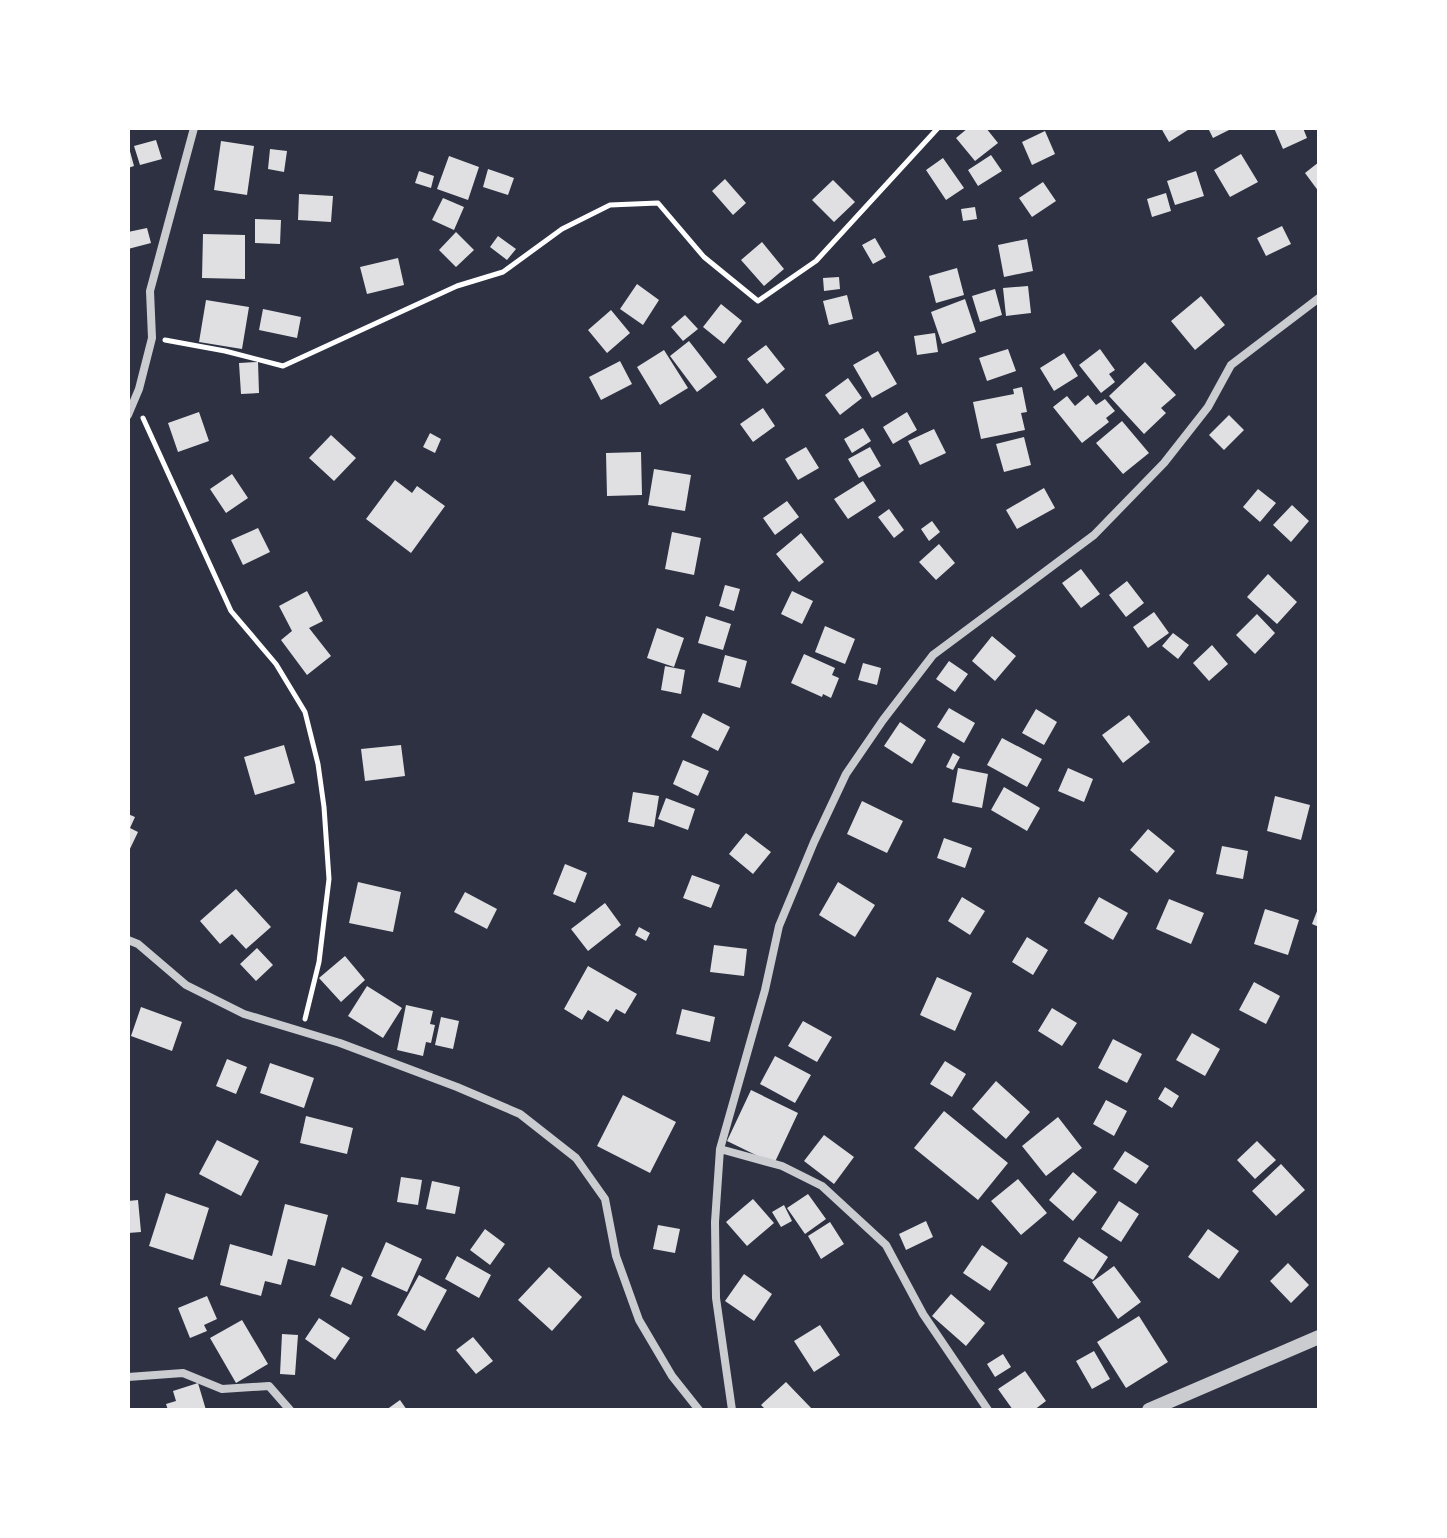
<svg xmlns="http://www.w3.org/2000/svg" width="1447" height="1538" font-family="'Source Sans 3',sans-serif">
<rect width="100%" height="100%" fill="#2d3142"/>
<path fill="#e0e0e3" d="M968,128h18l12,15 -23,18 -19,-23z
M1161,128h30l-22,14z
M1208,128h25l-20,10z
M1274,128h29l4,10 -24,11z
M1045,131l10,23 -23,11 -10,-23z
M156,140l6,19 -22,6 -6,-19z
M221,141l33,5 -7,49 -33,-5z
M128,144l6,22 -6,2z
M270,149l17,2 -3,21 -16,-3z
M1241,154l17,28 -28,15 -16,-27z
M991,155l11,16 -24,15 -10,-16z
M449,156l30,11 -11,33 -31,-11z
M943,158l21,30 -18,12 -20,-30z
M1319,162v30l-14,-19z
M488,169l26,9 -6,17 -25,-8z
M419,171l15,5 -3,12 -16,-5z
M1196,171l8,25 -29,9 -8,-24z
M725,179l21,24 -13,12 -21,-24z
M833,180l22,22 -21,20 -22,-22z
M1043,182l13,19 -24,16 -13,-19z
M1166,193l5,18 -19,6 -5,-18z
M299,194l34,2 -2,26 -33,-2z
M443,198l21,9 -10,23 -22,-10z
M975,207l2,12 -14,2 -2,-12z
M255,219l26,1 -1,24 -25,-1z
M1282,226l9,18 -25,12 -9,-18z
M147,228l4,15 -23,6v-17z
M456,232l18,18 -18,17 -17,-17z
M203,234l42,1v44l-43,-1z
M498,236l18,13 -9,11 -17,-13z
M875,238l11,19 -13,7 -11,-19z
M1027,239l6,32 -29,6 -6,-32z
M762,242l22,27 -20,17 -23,-26z
M398,258l6,27 -37,9 -7,-27z
M957,268l7,27 -28,8 -7,-27z
M839,277l1,12 -16,2 -1,-13z
M637,284l22,16 -16,25 -23,-16z
M1028,286l3,27 -25,3 -3,-28z
M995,289l7,26 -22,7 -8,-26z
M847,295l6,24 -24,6 -6,-24z
M1201,296l24,29 -30,25 -24,-29z
M965,299l11,33 -34,12 -11,-32z
M206,300l43,7 -7,42 -43,-7z
M721,304l21,17 -18,23 -21,-17z
M263,309l38,8 -4,21 -38,-8z
M611,310l19,23 -23,20 -19,-23z
M685,315l13,14 -15,12 -12,-14z
M935,333l3,19 -21,3 -3,-19z
M689,341l28,36 -20,15 -27,-36z
M766,345l19,24 -18,15 -20,-25z
M1008,349l8,22 -29,10 -8,-23z
M1100,349l15,21 -6,4 6,8 -14,11 -22,-28z
M664,350l24,38 -28,17 -23,-38z
M878,351l19,33 -25,14 -19,-33z
M1064,353l14,23 -24,15 -14,-23z
M620,361l12,23 -31,16 -12,-23z
M258,362l1,31 -18,1 -2,-31z
M1145,362l31,33 -15,13 5,5 -22,21 -35,-38z
M848,378l14,20 -22,17 -15,-20z
M1022,387l5,25 -6,1 4,17 -44,9 -8,-37 41,-8 -1,-5z
M1088,395l8,10 9,-6 10,12 -9,7 3,4 -27,21 -29,-36 14,-11 8,10z
M763,408l12,18 -22,16 -13,-18z
M199,412l10,29 -31,11 -10,-29z
M907,412l10,18 -24,14 -10,-17z
M1229,415l15,15 -20,20 -15,-15z
M1122,421l27,32 -26,21 -27,-31z
M863,428l8,13 -19,12 -8,-14z
M934,429l12,24 -26,12 -12,-24z
M430,433l11,6 -6,14 -12,-6z
M331,435l25,23 -22,23 -25,-23z
M1024,437l7,28 -27,7 -8,-28z
M806,447l13,21 -21,12 -13,-21z
M870,447l11,19 -22,12 -11,-19z
M641,452l1,43 -35,1 -1,-43z
M654,469l37,6 -6,36 -37,-6z
M232,474l16,24 -22,15 -16,-24z
M395,480l17,13 5,-7 28,20 -34,47 -45,-34z
M863,481l13,20 -28,18 -14,-20z
M1044,488l11,20 -38,21 -11,-19z
M1258,489l18,14 -16,19 -17,-15z
M787,501l12,16 -24,18 -12,-17z
M1292,505l17,16 -18,21 -18,-17z
M889,509l15,21 -10,8 -16,-21z
M932,521l8,11 -11,9 -8,-12z
M258,528l12,24 -27,13 -12,-25z
M672,532l29,6 -7,37 -29,-6z
M801,533l23,29 -25,20 -23,-28z
M939,544l16,19 -19,17 -17,-18z
M1081,569l19,25 -19,14 -19,-25z
M1268,574l29,28 -20,22 -30,-27z
M1127,581l17,22 -18,14 -17,-22z
M725,585l15,4 -6,22 -15,-5z
M307,591l16,30 -14,7 22,28 -24,19 -26,-35 11,-9 -13,-25z
M792,591l21,10 -11,23 -21,-10z
M1154,612l15,21 -21,15 -15,-21z
M1257,614l18,19 -20,21 -19,-19z
M706,616l25,8 -8,26 -25,-7z
M825,626l30,13 -10,25 -30,-12z
M657,628l27,10 -10,29 -27,-9z
M1173,633l16,12 -11,14 -16,-13z
M992,636l24,20 -21,25 -23,-20z
M1212,645l16,19 -19,17 -16,-18z
M804,654l31,14 -3,7 7,3 -8,20 -8,-4 -1,3 -31,-14z
M725,655l22,6 -7,27 -22,-6z
M949,661l19,13 -13,18 -19,-13z
M863,663l18,5 -4,17 -19,-5z
M665,666l20,4 -4,24 -20,-4z
M949,708l26,15 -11,20 -27,-16z
M1036,709l21,13 -13,23 -22,-12z
M703,713l27,14 -12,24 -27,-14z
M1129,715l21,27 -27,21 -21,-28z
M900,722l26,18 -14,24 -28,-18z
M1002,738l40,21 -15,28 -40,-22z
M284,745l11,38 -40,12 -11,-38z
M401,745l4,31 -40,5 -4,-32z
M953,753l7,4 -7,13 -7,-3z
M683,760l26,11 -11,25 -25,-12z
M958,768l30,6 -6,34 -30,-6z
M1068,768l25,11 -9,23 -26,-11z
M1004,787l36,21 -13,23 -36,-21z
M633,792l26,4 -5,31 -26,-5z
M1275,796l35,9 -9,35 -34,-9z
M666,798l29,11 -7,21 -30,-11z
M862,801l41,20 -16,32 -40,-19z
M128,814l7,3 -5,11 8,4 -10,21z
M1148,829l27,22 -18,22 -27,-23z
M746,833l25,19 -18,22 -24,-20z
M944,838l28,10 -7,20 -28,-10z
M1222,846l26,5 -5,28 -27,-5z
M565,864l22,9 -12,30 -22,-9z
M692,875l28,10 -9,23 -28,-10z
M358,882l43,10 -8,40 -44,-9z
M838,882l37,23 -20,32 -36,-22z
M236,889l35,38 -25,22 -14,-15 -12,10 -20,-23z
M465,892l32,17 -10,20 -33,-17z
M962,897l23,14 -15,24 -22,-14z
M1099,897l29,16 -15,27 -29,-17z
M1169,899l35,14 -13,31 -35,-15z
M605,903l16,22 -33,26 -17,-22z
M1319,906v21l-7,-3z
M1265,909l34,11 -11,35 -34,-11z
M639,927l11,6 -4,8 -11,-6z
M1027,937l21,13 -15,25 -21,-13z
M714,945l33,4 -3,27 -34,-4z
M257,948l16,17 -17,16 -16,-17z
M345,956l20,24 -24,22 -22,-24z
M588,966l49,28 -12,20 -9,-5 -8,13 -20,-12 -6,10 -18,-11z
M937,977l35,16 -17,38 -35,-16z
M1254,982l26,14 -14,28 -27,-14z
M367,986l35,22 -19,30 -35,-22z
M406,1005l27,6 -3,13 5,1 -4,18 -5,-1 -3,14 -26,-6z
M141,1007l41,15 -10,29 -41,-15z
M1052,1008l25,15 -15,23 -24,-15z
M682,1009l33,8 -5,25 -34,-8z
M441,1017l18,4 -6,28 -18,-4z
M803,1021l29,16 -15,25 -29,-16z
M1192,1033l28,16 -15,27 -29,-16z
M1113,1039l29,15 -15,29 -29,-15z
M775,1056l36,19 -16,28 -35,-19z
M227,1059l20,8 -11,27 -20,-8z
M945,1061l21,13 -14,23 -22,-13z
M270,1063l44,15 -10,30 -44,-15z
M996,1081l34,31 -24,27 -34,-30z
M1165,1087l14,9 -7,12 -14,-9z
M751,1090l47,23 -24,51 -47,-23z
M623,1095l53,27 -26,51 -53,-27z
M1106,1100l21,11 -13,25 -21,-12z
M944,1111l64,52 -30,37 -64,-52z
M306,1116l47,12 -6,26 -47,-11z
M1058,1117l24,31 -36,28 -24,-30z
M824,1135l30,22 -20,27 -30,-23z
M217,1140l42,21 -18,35 -42,-22z
M1257,1141l19,19 -21,19 -18,-19z
M1125,1151l24,15 -13,18 -23,-15z
M1281,1164l24,26 -29,26 -24,-25z
M1073,1172l24,20 -24,29 -24,-21z
M401,1177l21,3 -4,25 -21,-3z
M1018,1179l29,34 -26,22 -30,-34z
M432,1181l28,6 -5,27 -29,-5z
M166,1193l43,15 -16,52 -44,-14z
M808,1194l18,25 -21,15 -18,-26z
M753,1199l21,24 -27,23 -21,-24z
M138,1200l3,32 -13,1v-32z
M1119,1201l20,13 -18,28 -20,-13z
M285,1204l43,11 -13,51 -27,-7 -7,26 -16,-4 -4,15 -41,-11 10,-41 42,12z
M784,1205l8,16 -11,6 -9,-15z
M926,1221l7,16 -27,13 -7,-16z
M830,1222l14,22 -23,15 -13,-23z
M658,1225l22,4 -5,24 -22,-4z
M485,1229l20,15 -15,21 -20,-15z
M1208,1229l31,22 -20,28 -31,-22z
M1079,1237l29,20 -15,23 -30,-19z
M386,1242l36,17 -15,33 -36,-16z
M982,1245l26,18 -18,28 -27,-18z
M457,1256l34,19 -12,23 -34,-19z
M1288,1263l21,22 -18,18 -21,-22z
M1114,1266l27,36 -23,17 -26,-37z
M342,1267l21,10 -12,28 -21,-9z
M549,1267l33,30 -30,34 -34,-31z
M744,1274l28,20 -18,27 -29,-20z
M419,1275l28,15 -22,41 -28,-16z
M951,1294l34,29 -19,23 -34,-30z
M207,1296l10,23 -13,6 3,6 -17,7 -12,-30z
M1139,1316l29,46 -42,26 -29,-46z
M319,1318l31,20 -15,22 -30,-21z
M242,1320l26,44 -32,19 -26,-45z
M820,1325l20,30 -26,17 -20,-31z
M282,1334l16,1 -3,40 -15,-1z
M473,1337l20,24 -17,13 -20,-24z
M1094,1351l16,28 -18,10 -16,-28z
M1003,1354l8,13 -16,10 -8,-13z
M1025,1371l21,30 -12,9h-21l-15,-21z
M786,1382l27,28h-47l-5,-5z
M198,1383l8,27h-38l-2,-6 10,-3 -3,-10z
M400,1400l7,10h-21z"/>
<g fill="none" stroke-linecap="round" stroke-linejoin="round">
<path stroke="#fff" stroke-width="5" d="M165,340l60,11 58,15 174,-80 46,-14 59,-43 48,-24 48,-2 46,54 54,44 58,-40 122,-133
M143,418l88,193 45,53 29,48 13,52 6,43 5,72 -10,83 -14,57"/>
<path stroke="#caccd0" stroke-width="8" d="M128,415l11,-26 13,-51 -2,-47 44,-163
M128,940l10,4 48,41 58,29 96,29 117,44 63,27 56,44 29,41 11,57 23,64 33,56 27,34
M720,1149l62,17 40,20 64,59 37,69 65,96
M128,1377l55,-4 39,16 47,-3 21,24
M732,1410l-16,-112 -1,-76 5,-73 45,-159 14,-64 35,-84 32,-68 37,-54 50,-65 161,-120 70,-72 44,-56 23,-42 88,-67"/>
<path stroke="#caccd0" stroke-width="14" d="M1149,1410l170,-73"/>
</g>
<rect width="1447" height="1538" fill="none" stroke="#ffffff" stroke-width="260"/>
</svg>
